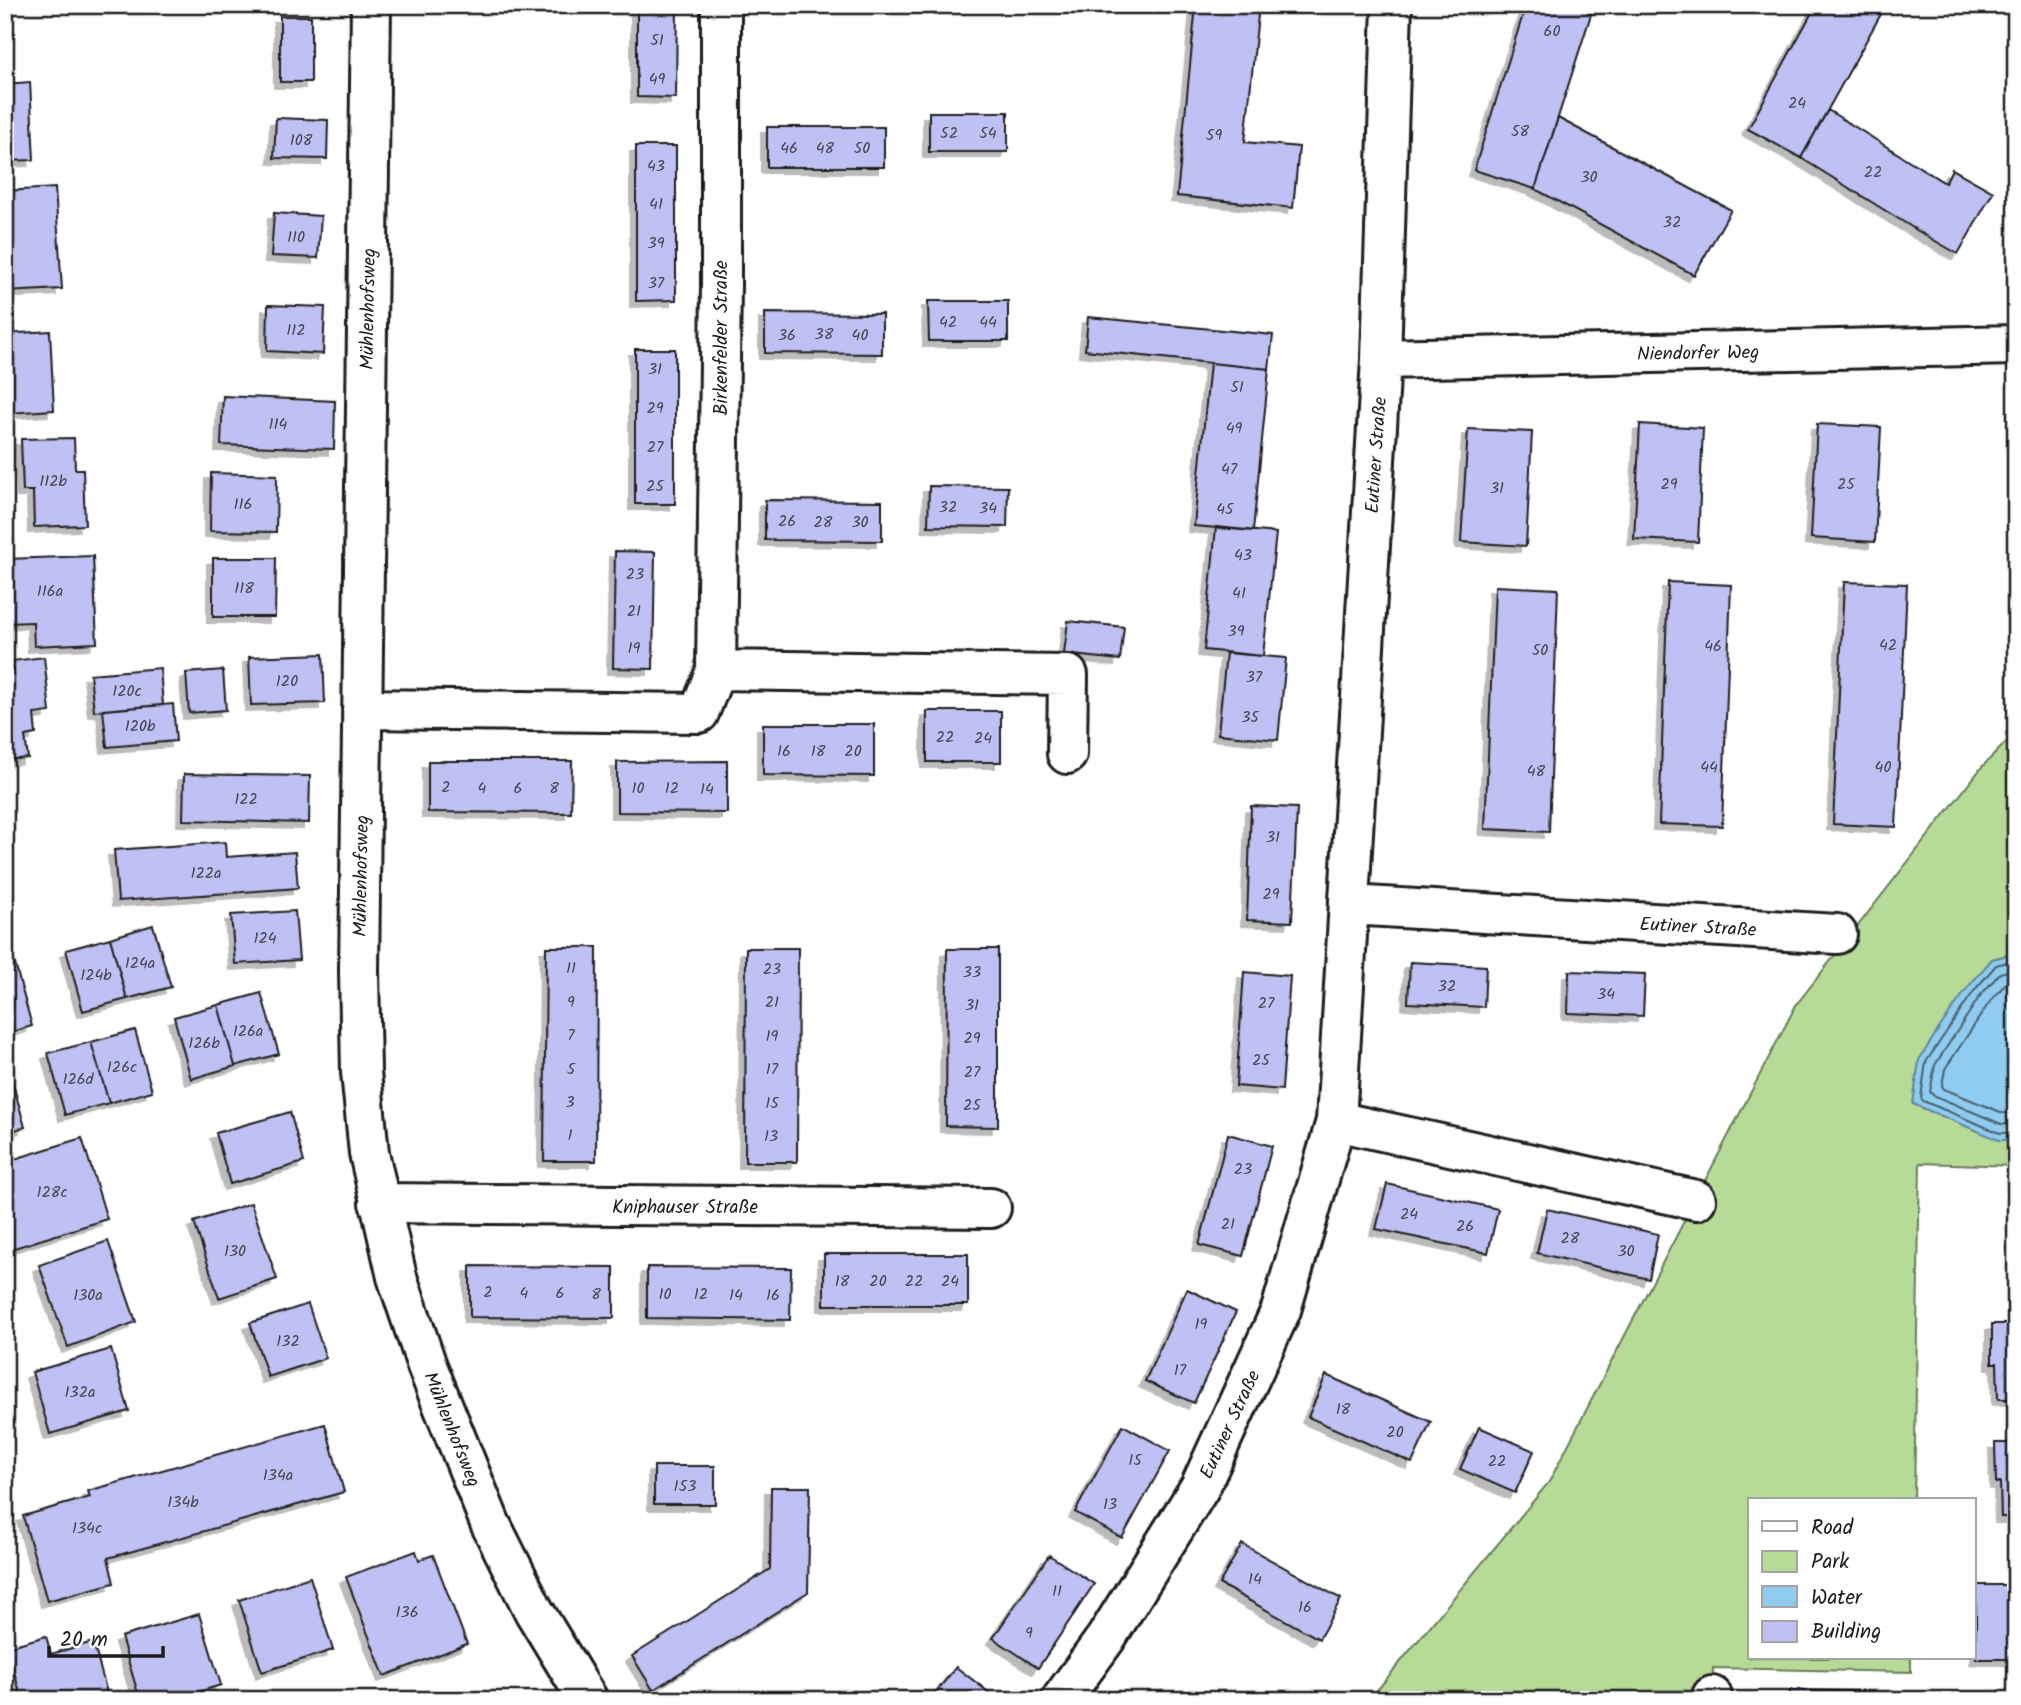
<svg xmlns="http://www.w3.org/2000/svg" width="2021" height="1705" font-family="Kalam,sans-serif">
<defs>
<filter id="shadow"><feDropShadow dx="-6" dy="6" stdDeviation="0" flood-color="#0004"/></filter>
</defs>
<rect width="100%" height="100%" fill="#fff"/>
<filter id="ink" filterUnits="userSpaceOnUse"><feTurbulence type="fractalNoise" baseFrequency=".0143" numOctaves="2"/><feDisplacementMap in="SourceGraphic" scale="14" xChannelSelector="R" yChannelSelector="G"/><feConvolveMatrix kernelMatrix="1 2 1 2 8 2 1 2 1" color-interpolation-filters="sRGB"/></filter>
<g filter="url(#ink)">
<path fill="#b5db97" stroke="#687c5a" stroke-width="2" d="M2016,732v221l-24,6 7,181h17v26l-96,-3 -6,337h-164v158h161v14l-198,-4 -1,28 -165,-3v7h-178l180,-218 247,-477 186,-238z"/>
<path fill="#8fccef" stroke="#61869b" stroke-width="2" d="M2016,953v187h-17l-86,-36 6,-44 19,-30 30,-43 24,-28z"/>
<g fill="none" stroke-linecap="round" stroke-linejoin="round">
<path stroke="#4a6270" stroke-width="2" d="M2016,960l-20,5 -22,26 -48,71 -5,36 2,3 77,32h16
M2016,969l-16,4 -20,23 -45,69 -5,27 3,3 68,29h15
M2016,980l-10,3 -17,20 -44,66 -3,17 2,3 59,24 13,1"/>
</g>
<path fill="#bfc0f3" stroke="#1c1c1c" stroke-width="2" filter="url(#shadow)" d="M637,5h40l-1,93 -39,-1z
M1196,5h63l-14,137 54,5 -6,61 -116,-12z
M1526,5h68l-59,184 -61,-19z
M1816,5h70l-85,153 -53,-29z
M280,16h31v66h-31z
M30,82l4,78 -29,1v-77z
M1828,110l117,73 7,-14 41,23 -35,62 -40,-23 -117,-73z
M929,112h79v40h-79z
M276,118l52,2 -1,39 -53,-1z
M1558,118l173,92 -37,65 -159,-86z
M767,127h117v40h-117z
M636,146h40v154l-40,1z
M55,188l7,101 -57,3v-101z
M274,213l47,3 -3,42 -47,-2z
M928,301h80v40h-79z
M268,305l57,2 -2,47 -56,-3z
M765,313l117,1v40l-117,-1z
M1088,317l185,18 -4,34 -184,-19z
M50,331l4,79 -46,3 -1,-32h-2v-47z
M635,349h40v155h-40z
M1210,363l59,6 -16,162 -59,-5z
M223,396l112,5 -1,48 -113,-4z
M1640,424l63,4 -5,114 -64,-3z
M1817,424l64,3 -6,115 -64,-4z
M1468,429l64,3 -6,114 -65,-4z
M74,438l1,31h8l2,56 -51,2 -1,-36h-10l-2,-52z
M211,473l66,2 -1,57 -66,-1z
M929,486l79,1 -1,40 -79,-1z
M765,500l117,1v40l-117,-1z
M1216,527l60,6 -13,123 -59,-6z
M615,551l40,1 -2,117 -40,-1z
M93,556l4,87 -63,3 -1,-24 -28,1v-64z
M213,558h63l-1,59h-62z
M1668,582l63,3 -9,241 -63,-2z
M1844,582l63,2 -11,243 -63,-3z
M1495,586l63,3 -9,243 -64,-3z
M1068,621l56,6 -4,33 -56,-6z
M1226,653l60,5 -8,82 -60,-6z
M323,654l2,49 -74,2 -2,-48z
M44,657l6,55 -16,2 2,20 -11,2 3,22 -23,2v-85l9,-1 -2,-13z
M160,668l3,37 -69,6 -4,-37z
M223,670l3,40 -37,3 -3,-40z
M173,704l3,37 -69,6 -4,-37z
M927,711h74v51h-74z
M763,724h111v52l-111,-1z
M428,761h144l-1,52 -143,-1z
M727,761v52l-110,-1v-50z
M184,774l126,2 -1,47 -126,-3z
M1251,806l46,2 -5,114 -45,-2z
M225,842l1,15 69,-5 3,36 -180,13 -4,-51z
M295,911l4,49 -64,4 -4,-49z
M153,925l18,62 -44,12 -17,-61z
M110,938l17,61 -44,12 -17,-61z
M546,947h51l-1,214h-52z
M746,948h52l-1,214h-52z
M947,949h51v178l-52,-1z
M1410,962l76,4 -2,41 -76,-4z
M15,964l17,62 -27,8v-67z
M1569,971l76,3 -2,42 -75,-3z
M1244,972l46,4 -8,114 -46,-4z
M261,993l18,61 -44,12 -17,-61z
M218,1005l17,61 -44,13 -17,-62z
M135,1030l17,61 -43,12 -18,-61z
M91,1042l18,61 -44,12 -17,-62z
M5,1066h3l17,61 -20,6z
M290,1112l14,50 -74,22 -14,-51z
M1228,1134l44,12 -29,110 -44,-11z
M82,1138l25,81 -102,32v-89z
M1387,1184l111,25 -10,44 -112,-24z
M251,1203l26,76 -58,19 -25,-76z
M1547,1209l111,25 -9,45 -112,-26z
M108,1241l28,81 -68,25 -29,-82z
M824,1254h144v51h-144z
M470,1266l144,1v51l-144,-1z
M647,1267l144,1 -1,52 -143,-2z
M1187,1289l49,23 -42,91 -49,-22z
M308,1304l18,54 -58,19 -18,-54z
M1992,1324h24v75h-18l-1,-36h-5z
M111,1349l18,62 -79,23 -18,-62z
M1326,1375l105,47 -19,41 -104,-46z
M325,1424l19,68 -236,66 6,25 -67,18 -24,-85 67,-19 -2,-6z
M1123,1425l47,26 -48,87 -47,-26z
M1479,1427l55,24 -19,42 -55,-24z
M1995,1443h21v74h-15l-1,-35 -4,1z
M654,1466h61v38h-61z
M771,1487h39l-2,105 -155,98 -21,-34 138,-87z
M1242,1544l99,55 -22,40 -100,-55z
M416,1551l3,9 14,-5 34,89 -83,32 -38,-99z
M1049,1555l45,29 -56,84 -45,-30z
M310,1577l23,73 -71,22 -23,-72z
M1976,1585h40v74h-40z
M199,1614l22,71 -49,15h-32l-19,-63z
M46,1636l5,18 42,-12 16,58h-87l-15,-53z
M956,1667l39,30 -2,3h-63z
M1790,1690l72,1v9h-73z"/>
<g fill="none" stroke-linecap="round" stroke-linejoin="round">
<defs>
<path id="street" d="M371,5l-12,966 2,101 8,81 28,124 30,89 63,157 44,88 54,89
M1381,359l635,-14
M716,670l352,5 -1,79
M362,709l337,4 17,-43 5,-386v-279
M1350,905l487,29
M1336,1121l360,79
M379,1203l612,5
M1061,1700l45,-62 94,-151 81,-177 55,-189 45,-762 11,-354
M1712,1700v-4"/>
</defs>
<use href="#street" stroke="#1c1c1c" stroke-width="44"/>
<use href="#street" stroke="#fff" stroke-width="38"/>
</g>
</g>
<g text-anchor="middle" stroke-width="5" stroke-linejoin="round" paint-order="stroke">
<g font-size="16" fill="#454552">
<text x="1552" y="36">60</text>
<text x="657" y="45">51</text>
<text x="657" y="84">49</text>
<text x="1797" y="108">24</text>
<text x="1520" y="136">58</text>
<text x="949" y="138">52</text>
<text x="988" y="138">54</text>
<text x="1214" y="140">59</text>
<text x="301" y="145">108</text>
<text x="789" y="153">46</text>
<text x="825" y="153">48</text>
<text x="862" y="153">50</text>
<text x="656" y="171">43</text>
<text x="1873" y="177">22</text>
<text x="1589" y="182">30</text>
<text x="656" y="209">41</text>
<text x="1672" y="227">32</text>
<text x="296" y="242">110</text>
<text x="656" y="248">39</text>
<text x="656" y="288">37</text>
<text x="948" y="327">42</text>
<text x="988" y="327">44</text>
<text x="296" y="335">112</text>
<text x="824" y="339">38</text>
<text x="787" y="340">36</text>
<text x="860" y="340">40</text>
<text x="655" y="374">31</text>
<text x="1237" y="392">51</text>
<text x="655" y="413">29</text>
<text x="278" y="429">114</text>
<text x="1234" y="433">49</text>
<text x="655" y="452">27</text>
<text x="1229" y="474">47</text>
<text x="53" y="486">112b</text>
<text x="1669" y="489">29</text>
<text x="1846" y="489">25</text>
<text x="655" y="491">25</text>
<text x="1497" y="493">31</text>
<text x="243" y="509">116</text>
<text x="948" y="512">32</text>
<text x="988" y="513">34</text>
<text x="1225" y="514">45</text>
<text x="787" y="526">26</text>
<text x="823" y="527">28</text>
<text x="860" y="527">30</text>
<text x="1243" y="560">43</text>
<text x="635" y="579">23</text>
<text x="244" y="593">118</text>
<text x="50" y="596">116a</text>
<text x="1239" y="598">41</text>
<text x="634" y="616">21</text>
<text x="1236" y="636">39</text>
<text x="1888" y="650">42</text>
<text x="1713" y="651">46</text>
<text x="634" y="653">19</text>
<text x="1540" y="655">50</text>
<text x="1254" y="682">37</text>
<text x="287" y="686">120</text>
<text x="127" y="696">120c</text>
<text x="1250" y="722">35</text>
<text x="140" y="731">120b</text>
<text x="945" y="742">22</text>
<text x="983" y="743">24</text>
<text x="784" y="756">16</text>
<text x="818" y="756">18</text>
<text x="853" y="756">20</text>
<text x="1709" y="772">44</text>
<text x="1883" y="772">40</text>
<text x="1536" y="776">48</text>
<text x="446" y="792">2</text>
<text x="482" y="793">4</text>
<text x="518" y="793">6</text>
<text x="554" y="793">8</text>
<text x="638" y="793">10</text>
<text x="672" y="793">12</text>
<text x="707" y="794">14</text>
<text x="246" y="804">122</text>
<text x="1273" y="842">31</text>
<text x="206" y="878">122a</text>
<text x="1271" y="899">29</text>
<text x="265" y="943">124</text>
<text x="140" y="968">124a</text>
<text x="571" y="973">11</text>
<text x="772" y="974">23</text>
<text x="972" y="977">33</text>
<text x="96" y="980">124b</text>
<text x="1447" y="991">32</text>
<text x="1606" y="999">34</text>
<text x="571" y="1007">9</text>
<text x="772" y="1007">21</text>
<text x="1266" y="1008">27</text>
<text x="972" y="1010">31</text>
<text x="248" y="1036">126a</text>
<text x="571" y="1040">7</text>
<text x="772" y="1041">19</text>
<text x="972" y="1043">29</text>
<text x="204" y="1048">126b</text>
<text x="1261" y="1065">25</text>
<text x="122" y="1072">126c</text>
<text x="571" y="1074">5</text>
<text x="772" y="1074">17</text>
<text x="972" y="1077">27</text>
<text x="78" y="1084">126d</text>
<text x="570" y="1107">3</text>
<text x="772" y="1108">15</text>
<text x="972" y="1110">25</text>
<text x="570" y="1140">1</text>
<text x="771" y="1141">13</text>
<text x="1243" y="1174">23</text>
<text x="52" y="1197">128c</text>
<text x="1409" y="1219">24</text>
<text x="1228" y="1229">21</text>
<text x="1465" y="1231">26</text>
<text x="1570" y="1243">28</text>
<text x="235" y="1256">130</text>
<text x="1626" y="1256">30</text>
<text x="842" y="1286">18</text>
<text x="878" y="1286">20</text>
<text x="914" y="1286">22</text>
<text x="950" y="1286">24</text>
<text x="488" y="1297">2</text>
<text x="524" y="1298">4</text>
<text x="560" y="1298">6</text>
<text x="596" y="1299">8</text>
<text x="665" y="1299">10</text>
<text x="701" y="1299">12</text>
<text x="88" y="1300">130a</text>
<text x="736" y="1300">14</text>
<text x="773" y="1300">16</text>
<text x="1201" y="1329">19</text>
<text x="288" y="1346">132</text>
<text x="1180" y="1375">17</text>
<text x="80" y="1397">132a</text>
<text x="1343" y="1414">18</text>
<text x="1395" y="1437">20</text>
<text x="1135" y="1465">15</text>
<text x="1497" y="1466">22</text>
<text x="278" y="1480">134a</text>
<text x="685" y="1491">153</text>
<text x="183" y="1507">134b</text>
<text x="1110" y="1509">13</text>
<text x="87" y="1533">134c</text>
<text x="1255" y="1584">14</text>
<text x="1057" y="1596">11</text>
<text x="1305" y="1612">16</text>
<text x="407" y="1617">136</text>
<text x="1029" y="1638">9</text>
</g>
<g font-size="19" fill="#1c1c1c" stroke="#fff">
<text transform="translate(367 309) rotate(-89)" y="7">Mühlenhofsweg</text>
<text transform="translate(720 338) rotate(-90)" y="7">Birkenfelder Straße</text>
<text transform="translate(1698 352) rotate(-1)" y="7">Niendorfer Weg</text>
<text transform="translate(1375 455) rotate(-86)" y="7">Eutiner Straße</text>
<text transform="translate(360 876) rotate(-89)" y="7">Mühlenhofsweg</text>
<text transform="translate(1698 926) rotate(3)" y="7">Eutiner Straße</text>
<text x="685" y="1213">Kniphauser Straße</text>
<text transform="translate(1229 1424) rotate(-65)" y="7">Eutiner Straße</text>
<text transform="translate(453 1429) rotate(68)" y="7">Mühlenhofsweg</text>
</g>
</g>
<rect width="2021" height="1705" fill="none" stroke="#fff" stroke-width="28"/>
<rect x="14" y="14" width="1993" height="1677" fill="none" stroke="#1c1c1c" stroke-width="2.5" filter="url(#ink)"/>
<rect x="1748" y="1498" width="228" height="161" fill="#ffffff" stroke="#a4a4a4" stroke-width="2"/>
<rect x="1762" y="1521" width="35" height="10" fill="#ffffff" stroke="#a4a4a4" stroke-width="2"/>
<text x="1811" y="1534" font-size="21" fill="#1c1c1c">Road</text>
<rect x="1762" y="1551" width="35" height="21" fill="#b5db97" stroke="#a4a4a4" stroke-width="2"/>
<text x="1811" y="1568" font-size="21" fill="#1c1c1c">Park</text>
<rect x="1762" y="1586" width="35" height="21" fill="#8fccef" stroke="#a4a4a4" stroke-width="2"/>
<text x="1811" y="1604" font-size="21" fill="#1c1c1c">Water</text>
<rect x="1762" y="1621" width="35" height="21" fill="#bfc0f3" stroke="#a4a4a4" stroke-width="2"/>
<text x="1811" y="1638" font-size="21" fill="#1c1c1c">Building</text>
<path d="M49 1646v10h114v-10" fill="none" stroke="#1c1c1c" stroke-width="3.5"/>
<text x="60" y="1646" font-size="21" fill="#1c1c1c" stroke="#ffffff" stroke-width="5" paint-order="stroke">20 m</text>
</svg>
